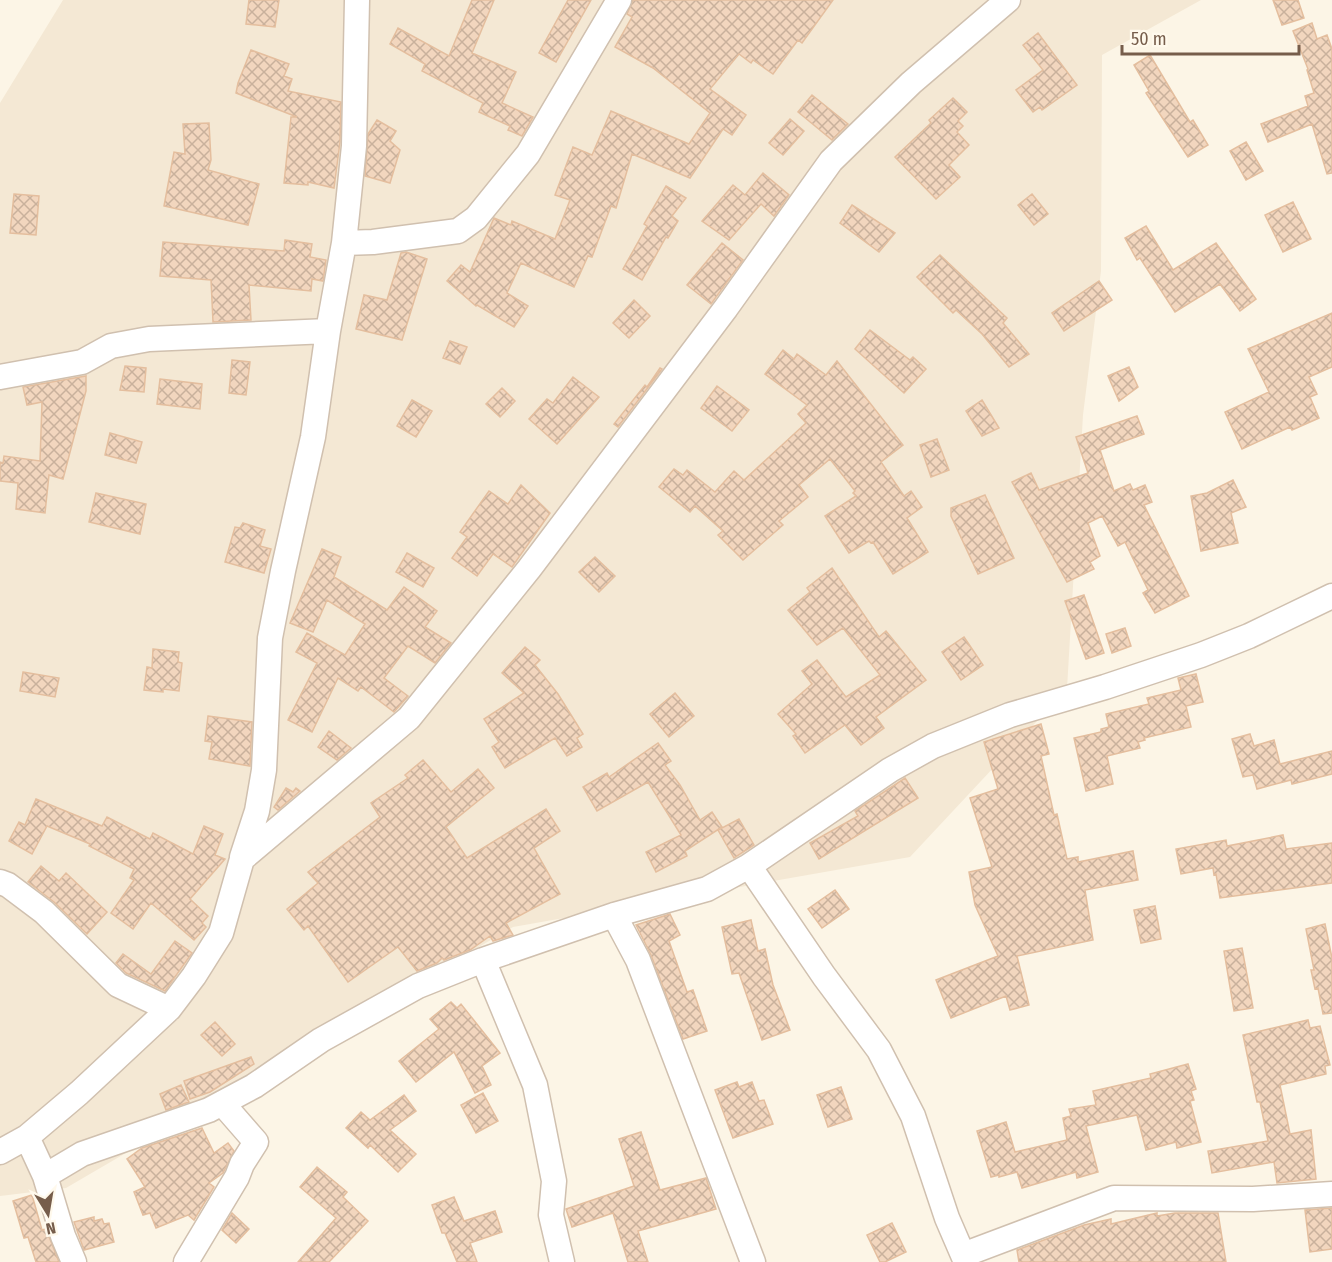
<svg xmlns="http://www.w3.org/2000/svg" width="1332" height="1262" font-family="'Fira Sans Condensed',sans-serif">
<defs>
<pattern id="building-cross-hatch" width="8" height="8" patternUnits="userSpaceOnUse" patternTransform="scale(1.5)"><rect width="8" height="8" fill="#f2d6be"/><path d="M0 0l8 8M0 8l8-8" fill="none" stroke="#c9b19c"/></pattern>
</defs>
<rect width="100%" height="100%" fill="#fcf5e6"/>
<path fill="#f4e8d4" d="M63,0h1138l-99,55 -1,216 -18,144 -16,274 -157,168 -397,70 -447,261 -66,8v-1093z"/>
<path fill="url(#building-cross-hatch)" stroke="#e4be9e" stroke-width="1.5" d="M249,0h30l-4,27 -29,-3z
M472,0h22l-22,53 44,19 -14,31 31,14 -11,19 -14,-6 2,-4 -31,-14 4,-9 -61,-32 3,-7 -35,-20 8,-16 51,28z
M568,0h23l-35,62 -17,-9z
M633,0h200l-31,43 -4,-3 -25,34 -20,-14 -2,3 -12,-9 -29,35 36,26 -14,20 -9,-6 -33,49 -58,-24 -16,54 -5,-2 -19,51 -4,-1 -14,31 -53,-24 -14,30 21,13 -14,21 -37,-22 -1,1 -29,-25 14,-16 9,7 24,-54 17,7 1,-4 43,18 15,-39 -15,-5 18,-48 19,8 19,-44 78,33 21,-31 -57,-45 -38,-21 17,-30 -5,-3z
M1273,0h25l6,18 -22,7z
M1312,23l5,16 10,-4 5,14v124l-5,1 -15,-50 -44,18 -7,-18 47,-18 -3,-10 9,-3 -7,-23 1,-1 -15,-38z
M1038,33l39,52 -35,25 -2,-3 -7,5 -17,-22 27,-20 -20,-25z
M251,50l38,14 -5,12 8,3 -4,12 53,11 -1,40 -6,46 -26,-6v3l-24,-2 7,-66h6l-61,-24 2,-10z
M1150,55l40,67 3,-2 15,25 -20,12 -42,-64 3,-2 -15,-26z
M812,95l36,29 -16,16 -34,-28z
M953,98l14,14 -9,9 5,5 -6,6 12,13 -20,20 11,12 -24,22 -41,-42 36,-34 -2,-3z
M790,119l14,12 -21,24 -14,-12z
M377,120l19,11 -6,10 10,9 -10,33 -25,-7 3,-42z
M209,123l2,37 -3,10 51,14 -11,41 -84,-19 10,-54 11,2 -2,-30z
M1246,142l17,29 -17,9 -16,-29z
M763,173l26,22 -15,21 -13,-12 -32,36 -27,-19 31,-36 12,10z
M666,186l20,12 -14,18 6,5 -10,17 -2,-1 -24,43 -19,-11 24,-43 -3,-2z
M14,194l25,2 -3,39 -26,-2z
M1032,194l16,20 -14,11 -16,-20z
M1293,202l18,37 -28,13 -18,-37z
M852,205l43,28 -16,19 -39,-29z
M1146,226l27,44 43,-27 40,56 -16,12 -20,-27 -45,28 -35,-54 -3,2 -12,-22z
M285,240l27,4 -2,13 16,3 -3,21 -11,-2 -1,12 -62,-6 2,35 -38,2 -2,-42 -51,-4 3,-34 121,9z
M722,243l21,17 -32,44 -24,-19z
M406,252l21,7 -25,81 -46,-11 8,-34 23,5 14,-47z
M940,255l67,63 -4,5 26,31 -20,13 -27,-33 -26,-24 -3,3 -36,-36z
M1099,281l13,19 -48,31 -12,-18z
M634,300l16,16 -21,22 -16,-15z
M1332,313v54l-23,10 8,17 -7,3 9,21 -27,12 -2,-3 -48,22 -17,-37 44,-20 -21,-43z
M870,330l40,30 3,-3 13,12 -22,24 -49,-44z
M450,341l17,6 -7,17 -17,-6z
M783,350l11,9 3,-5 29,21 11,-14 66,84 -22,17 23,34 7,-5 11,16 -15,11 21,34 -35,22 -20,-32 -2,1 -2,-2 -20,12 -24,-37 31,-20 -3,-3 2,-2 -25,-32 -31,26 9,12 -29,24 4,4 -40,35 -25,-25 5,-4 -28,-25 -5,6 -31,-25 15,-18 9,6 4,-5 28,22 19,-21 10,9 62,-57 -8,-9 9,-9 -42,-31z
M232,360l18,2 -4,33 -17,-2z
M125,366l21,2 -2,24 -24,-2z
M1129,367l9,20 -19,14 -11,-25z
M660,368l2,1 -44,58 -4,-3 31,-39 2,2z
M86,376v15l-23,88 -14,-4 -4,38 -29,-4 2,-26 -18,-2v-19l3,1 1,-7 36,5 2,-59 -15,3 -4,-18z
M573,377l26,20 -42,47 -28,-25 18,-20 6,4z
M160,379l42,5 -2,25 -43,-5z
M717,386l32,24 -17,21 -31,-23z
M502,388l13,13 -15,16 -14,-13z
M412,400l20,11 -16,26 -19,-11z
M982,400l17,28 -17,8 -16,-25z
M1137,416l7,18 -44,16 14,41 16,-7 3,6 12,-5 7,17 -8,3 45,91 -34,17 -12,-20 5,-3 -23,-48 -7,4 -16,-30 -14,7 12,33 -10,6 4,7 -27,13 -55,-100 19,-9 8,17 49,-17 -12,-36z
M110,433l32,9 -6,21 -31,-8z
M937,439l12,31 -18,7 -11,-32z
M1233,480l13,27 -15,6 7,30 -37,8 -10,-55 16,-3z
M521,485l29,28 -38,54 -19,-13 -16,22 -25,-18 15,-21 -7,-5 29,-41 19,13z
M96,493l50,11 -6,30 -51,-12z
M985,495l29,63 -36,16 -27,-58v-8z
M243,523l22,7 -5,16 11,3 -7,24 -39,-11 10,-35 5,1z
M322,549l19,8 -7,20 53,33 17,-23 33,24 -12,16 26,16 -16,20 -27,-17 -24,32 24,18 -14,16 -33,-25 -3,4 -20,-13 -26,54 -24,-12 29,-57 -21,-11 11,-19 38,22 20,-31 -38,-24 -14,32 -23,-9z
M407,553l27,15 -11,19 -27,-15z
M595,557l20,19 -16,16 -20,-20z
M832,568l47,69 7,-6 40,49 -50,37 8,11 -23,17 -16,-20 -40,28 -12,-17 3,-2 -18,-20 34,-30 -10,-13 15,-11 29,37 34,-22 -37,-47 -26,17 -29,-35 22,-18 -3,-4z
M1084,595l20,58 -18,6 -21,-58z
M1125,628l6,18 -19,7 -6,-19z
M964,637l19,28 -22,15 -19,-28z
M525,647l15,13 -5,5 23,29 25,40 -6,4 5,9 -15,9 -12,-18 -50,30 -13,-21 7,-5 -15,-23 40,-26 -22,-20z
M153,649l26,3 -1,10 4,1 -3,28 -16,-2v3l-19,-2 3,-23 5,1z
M23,672l36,6 -4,19 -35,-6z
M1196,674l7,28 -17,4 5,21 -47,11 1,2 -7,2 2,6 -33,8 6,28 -27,7 -12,-53 27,-6v-3l8,-2 -3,-13 43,-10 -2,-6 34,-8 -3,-12z
M675,693l19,23 -25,21 -19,-23z
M208,716l44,6 -2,44 -41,-7 3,-17 -7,-1z
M1041,724l8,30 -8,2 13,59 3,-1 10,45 11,-2v5l55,-11 5,29 -53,10 8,50 -76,16 12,49 -19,5 -4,-14 -55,22 -15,-38 62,-24 -23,-51 -6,-33 23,-5 -22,-69 28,-9 -14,-47z
M329,731l22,17 -14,12 -19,-13z
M1250,734l4,12 20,-6 6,24 52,-13v23l-40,10 -1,-4 -34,9 -4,-14 -10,2 -11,-38z
M658,743l13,18 -6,4 15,20 20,35 12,-8 10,15 -37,24 2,5 -31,16 -10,-20 35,-17 -33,-53 -51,29 -14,-24 24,-14 2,4z
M423,760l28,32 27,-23 16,19 -48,39 21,31 79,-49 14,22 -26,17 26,46 -54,29 7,12 -20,6 -3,-5 -20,14 -26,10 -2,-2 -5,5 -20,8 -19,-24 -50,35 -40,-56 -4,4 -17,-21 31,-26 -10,-11 72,-55 -9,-14 37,-25 -3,-3z
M905,778l13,20 -99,61 -9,-16 48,-27 -3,-5z
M286,788l7,4 3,-4 4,3 -22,19 -4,-3z
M36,799l66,27 5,-9 43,22 3,-6 40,21 11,-28 19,8 -8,21 10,4 -35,40 18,17 -6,7 4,4 -12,13 -43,-37 -18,26 -22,-16 23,-33 -4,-2 4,-9 -45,-23 1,-2 -43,-18 -15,28 -23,-13 10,-19 6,3z
M739,819l15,26 -20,13 -16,-28z
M1283,835l3,14 46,-6v40l-112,15 -4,-24 -2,1 -1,-7 -32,6 -5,-25 50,-9 1,6z
M41,866l18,15 7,-8 41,39 -20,22 -33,-32 -26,-20z
M835,890l14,19 -27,19 -14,-19z
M1155,906l6,33 -20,4 -7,-33z
M670,914l10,21 -11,6 18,51 6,-2 14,41 -24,8 -32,-84 -15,-30z
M751,920l7,31 7,-2 8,36 17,45 -28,10 -23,-67 -7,1 -10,-47z
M1325,924l7,34v55l-9,1 -5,-26 -3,1 -4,-19h3l-8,-41z
M175,941l17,12 -27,38 -39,-18 -10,-10 7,-9 28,20z
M1242,948l11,60 -19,3 -10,-60z
M451,1002l6,6 4,-4 39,49 -18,13 9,19 -16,8 -21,-41 -38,30 -17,-21 40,-32 -9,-10z
M1308,1020l2,8 10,-2 10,39 -5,1 1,8 -46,11 10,49 21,-4 5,49 -39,4 -3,-21 -62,11 -4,-22 60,-10 -8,-39h-3l-14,-67z
M215,1022l20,22 -13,12 -21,-21z
M251,1057l3,7 -44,28 -20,7 -6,-18z
M1188,1064l8,25 -5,2 3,9 -4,1 11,41 -24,6 -1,-6 -30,8 -9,-35 -51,11 12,46 -21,6 -1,-6 -54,16 -5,-16 -18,5v-2l-8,2 -14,-46 29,-9 9,30 52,-12 -4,-22 8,-2 -2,-7 27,-4 -3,-14 58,-13 -1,-4z
M737,1082l2,5 13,-5 7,19 5,-1 9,24 -40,14 -18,-48z
M181,1085l8,17 -23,8 -6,-16z
M841,1087l11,32 -24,8 -11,-32z
M483,1093l15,28 -22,12 -15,-28z
M404,1095l12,16 -26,19 26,24 -18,18 -28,-27 -2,3 -22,-20 15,-16 9,8z
M202,1128l12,25 14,-10 6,8 -11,22 -14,10 5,4 -20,33 -6,-5 -32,13 -6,-15 -7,2 -9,-23 11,-5 -18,-28 15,-11z
M641,1132l19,58 46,-12 10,31 -78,22 10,31h-20l-15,-49 -41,14 -6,-18 68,-23 -15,-47z
M317,1167l30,25 -4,5 25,24 -39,41h-31l38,-44 -36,-31z
M32,1195l10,35 4,-1 13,33h-23l-8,-25 -4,1 -11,-37z
M454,1197l10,24 31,-10 7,21 -32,11 7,19h-20l-12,-29h-3l-10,-28z
M1332,1208v41l-22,3 -5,-42z
M232,1213l17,16 -13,14 -14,-13z
M1157,1213v3l18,-3h43l8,49h-207l-2,-12 67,-25 27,-6v5z
M94,1217v4l8,-2 2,5 5,-1 5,19 -30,8 -10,-28z
M892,1223l14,29 -21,10h-5l-13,-27z"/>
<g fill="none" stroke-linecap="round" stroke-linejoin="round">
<defs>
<path id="street" d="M344,243l29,-1 85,-11 18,-13 52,-64 91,-154
M0,377l82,-15 29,-16 38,-7 179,-8
M242,857l15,-46 7,-41 6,-132 13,-67 30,-134 15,-106 16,-88 10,-97 3,-146
M749,866l75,110 55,74 34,66 34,102 19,44
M0,882l8,3 36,27 74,73 51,24
M614,915l24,45 115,302
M483,960l52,125 19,96 -3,34 11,47
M27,1137l18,39 18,60 11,26
M0,1152l27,-15 52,-44 90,-84 25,-33 27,-43 21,-74 167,-141 120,-149 197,-261 105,-147 80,-78 97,-83
M45,1176l37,-22 127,-44 45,-24 67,-46 97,-54 65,-26 131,-45 93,-26 42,-23 141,-96 43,-24 77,-31 95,-28 96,-32 48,-19 83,-40
M963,1255l151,-57 139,1 79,-5
M186,1262l51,-85 5,-13 14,-22 -34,-39"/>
</defs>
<use href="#street" stroke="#d0c0af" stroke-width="27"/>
<use href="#street" stroke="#fff" stroke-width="24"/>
</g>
<g transform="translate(48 1214) rotate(169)" stroke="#fff9ec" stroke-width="4.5" paint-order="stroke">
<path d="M0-4.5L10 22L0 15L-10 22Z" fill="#765d4b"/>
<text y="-9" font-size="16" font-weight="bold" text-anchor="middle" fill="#765d4b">N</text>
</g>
<path d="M1122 45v9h177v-9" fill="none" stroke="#765d4b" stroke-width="3"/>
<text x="1131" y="45" font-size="18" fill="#765d4b" stroke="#fff9ec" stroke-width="4.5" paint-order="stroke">50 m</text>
</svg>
